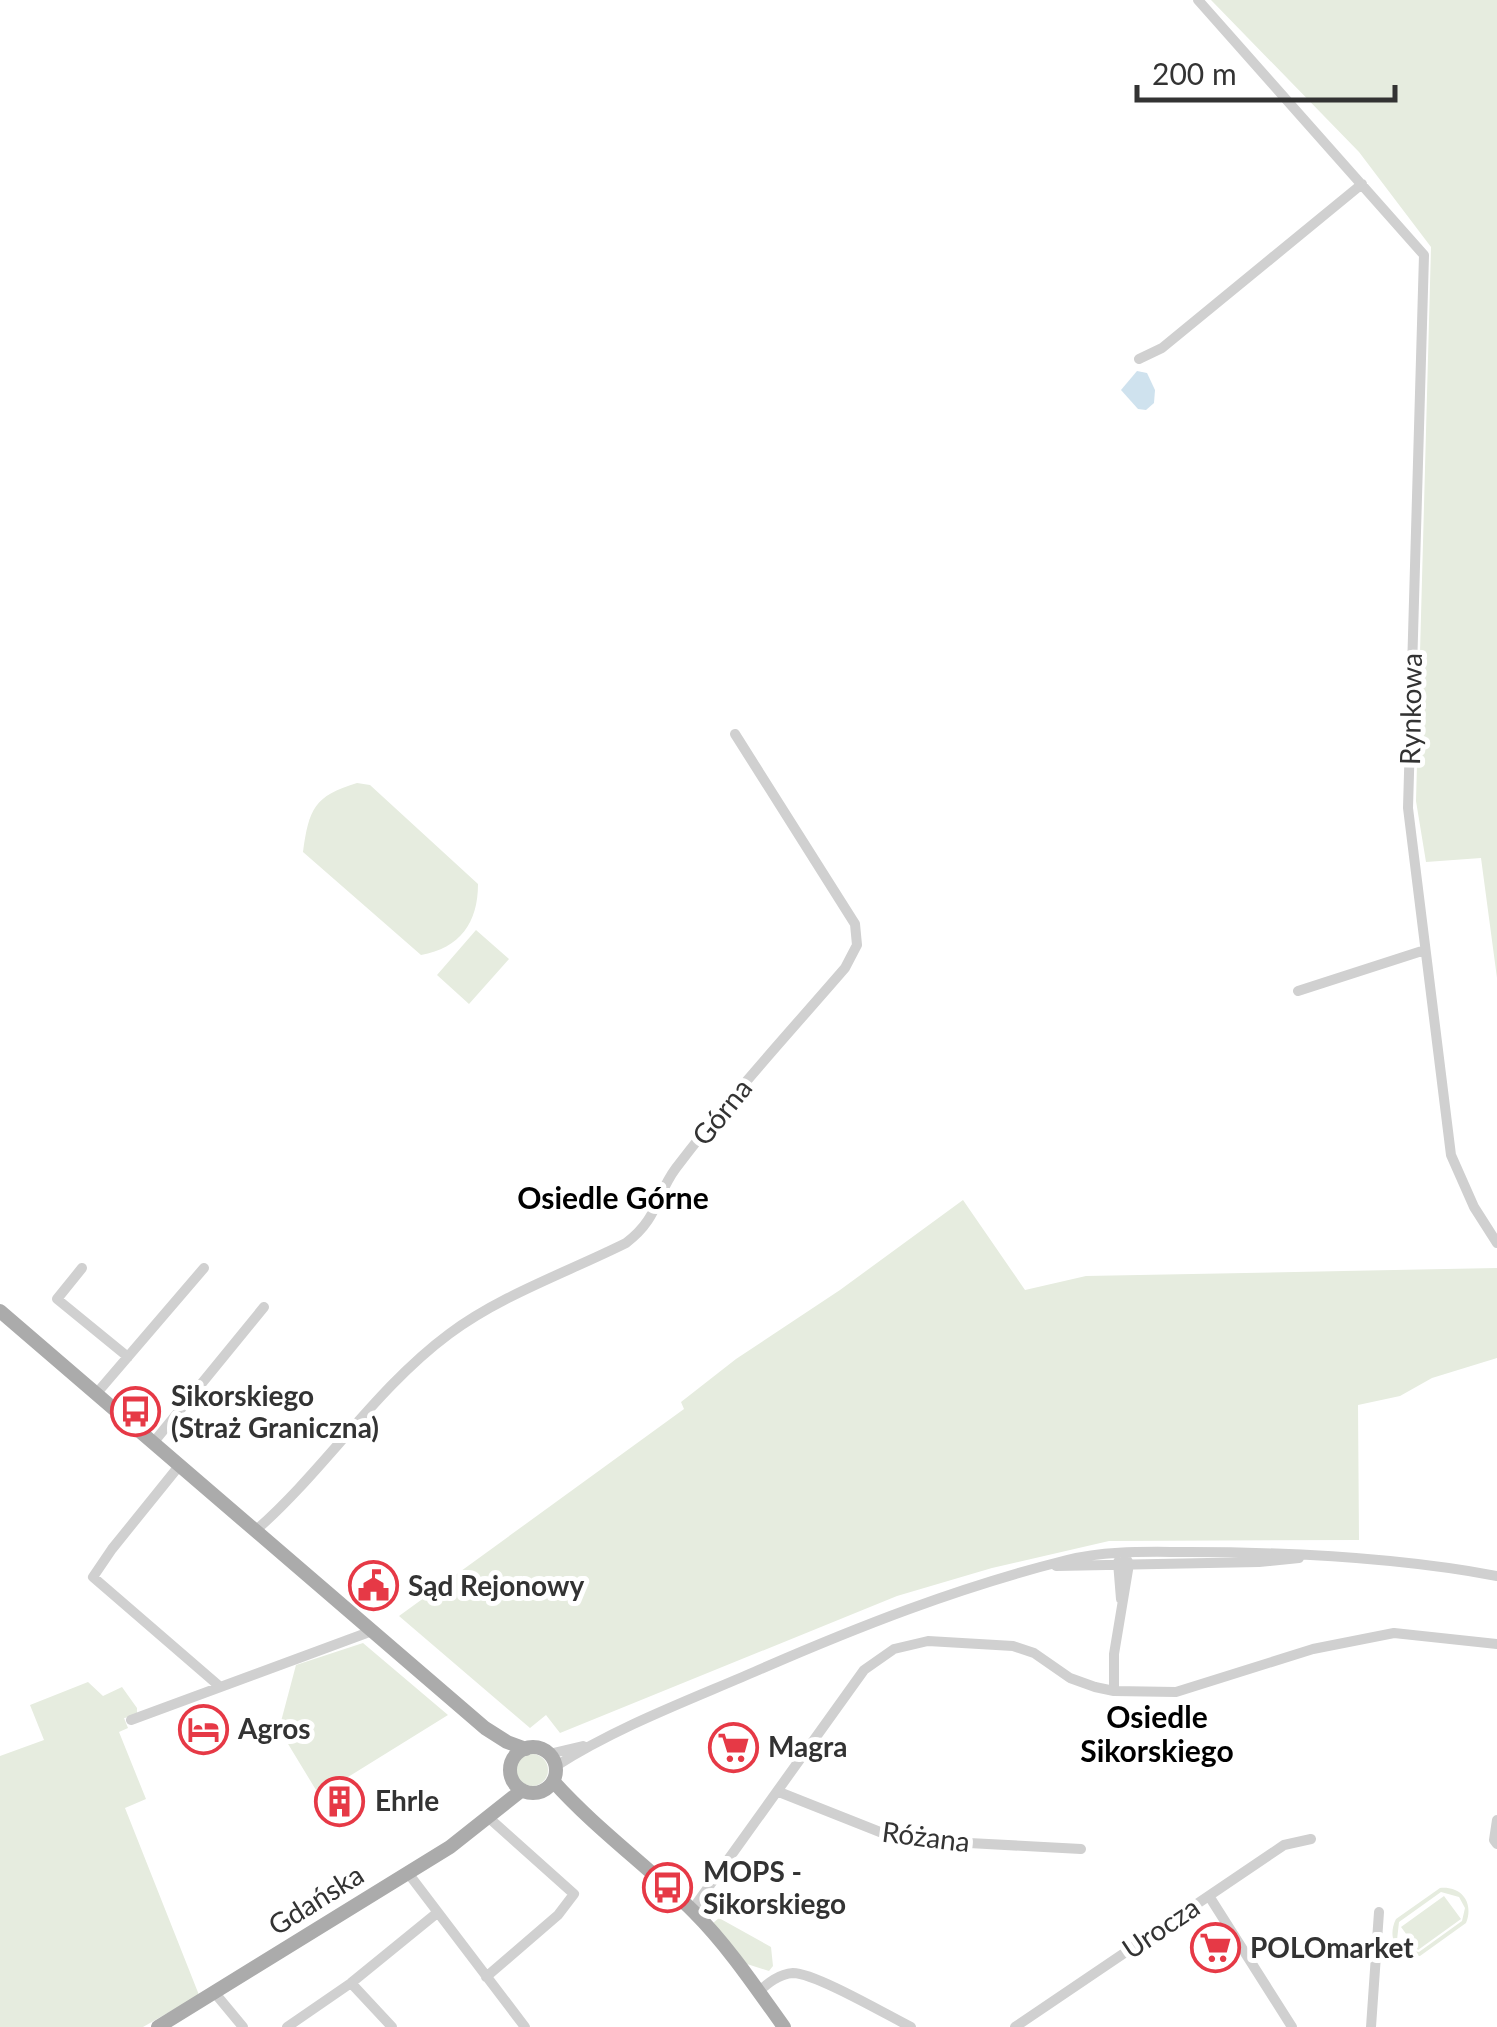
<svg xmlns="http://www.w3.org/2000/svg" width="1497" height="2027" font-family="Lato,sans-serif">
<rect width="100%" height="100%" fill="#fff"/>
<path fill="#e6ecdf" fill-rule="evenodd" d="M1211,0h286v978l-16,-120 -55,4 -10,-61 15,-554 -72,-95z
M357,783l13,2 108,99c0,39 -18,64 -57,71l-118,-103c6,-43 11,-56 54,-69z
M476,930l33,29 -40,45 -32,-29z
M963,1200l62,90 61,-14 411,-8v90l-65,20 -32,18 -42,9 1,135 -250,1 -117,27 -95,28 -337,137 -14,-18 -16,13 -131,-112 285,-207 -3,-7 55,-43 104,-69z
M363,1643l85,72 -129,80 -40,-66 17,-64z
M88,1682l15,14 19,-9 15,21v8l-13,2 4,10 -9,4 27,67 -21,9 74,187 -56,32h-143v-271l44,-16 -14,-35z
M516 1770a16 16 0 1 1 32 0a16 16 0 1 1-32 0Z
M1440,1888c22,-2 34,15 26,35l-46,33c-22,1 -34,-17 -24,-37zM1441,1892l18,5 6,11 -3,13 -43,31 -13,-2 -9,-10 2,-18z
M1444,1896l17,23 -43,31 -17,-23z
M719,1918l52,29 2,19 -4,5 -22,-7 -34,-41z"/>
<path fill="#cfe2ee" d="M1137,371l10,2 8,17 -1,13 -8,7 -8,-1 -17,-19z"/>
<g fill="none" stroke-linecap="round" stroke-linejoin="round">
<path stroke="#d0d0d0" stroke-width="10" d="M1198,0l226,255 -16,553 43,347 23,52 23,36
M1139,359l23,-11 200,-164
M1298,991l127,-41
M82,1268l-25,31 71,58
M96,1394l108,-126
M153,1443l111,-136
M179,1466l-67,83 -19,28 125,108
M255,1531c69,-60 120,-142 194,-197 52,-39 119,-62 177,-91 33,-25 29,-47 50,-75 53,-70 112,-134 169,-200l12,-23 -2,-21 -120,-190
M1118,1562l3,37
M1056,1566l203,-4 40,-4
M1114,1691v-37l15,-90 -3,-6
M131,1720l241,-89
M549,1754l34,-8
M556,1766c61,-39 131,-65 198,-94 103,-45 205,-85 313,-112 40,-10 81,-8 121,-8 104,0 207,5 309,24
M779,1792l106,42 84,9 112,6
M1497,1820l-3,20 3,4
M408,1873l117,154
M1209,1896l83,131
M692,1910l172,-240 30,-21 34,-8 85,5 21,7 36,25 25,9 19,4 62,1 137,-43 81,-16 103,11
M486,1977l72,-62 16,-21 -85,-76
M351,1983l41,44
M214,1992l29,35
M758,1992c10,-9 21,-18 35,-19 22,0 94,42 118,54
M287,2027l64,-44 86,-70
M1015,2027l269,-182 27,-6
M1371,2027l8,-115"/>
<path stroke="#ababab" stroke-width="14" d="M0,1311l485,417 22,14 19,7
M510 1770a23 23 0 1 1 46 0a23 23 0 1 1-46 0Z
M553,1781c44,49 95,85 141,131 34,34 62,76 90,115
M158,2027l292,-180 72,-57"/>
</g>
<defs>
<symbol id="bus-ring" viewBox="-11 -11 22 22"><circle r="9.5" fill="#fff" stroke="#e63946" stroke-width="1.5"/><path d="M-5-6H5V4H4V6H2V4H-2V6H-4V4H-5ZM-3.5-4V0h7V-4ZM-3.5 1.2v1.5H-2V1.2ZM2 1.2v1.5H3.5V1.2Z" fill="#e63946"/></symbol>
<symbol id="civic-ring" viewBox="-11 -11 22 22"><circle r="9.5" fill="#fff" stroke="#e63946" stroke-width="1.5"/><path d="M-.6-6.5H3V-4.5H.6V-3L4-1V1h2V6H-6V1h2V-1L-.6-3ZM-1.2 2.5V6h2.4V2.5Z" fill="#e63946"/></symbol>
<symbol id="hotel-ring" viewBox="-11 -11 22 22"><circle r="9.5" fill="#fff" stroke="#e63946" stroke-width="1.5"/><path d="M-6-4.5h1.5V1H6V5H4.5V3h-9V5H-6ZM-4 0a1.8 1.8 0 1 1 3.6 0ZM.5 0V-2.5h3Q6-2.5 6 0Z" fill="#e63946"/></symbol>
<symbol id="supermarket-ring" viewBox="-11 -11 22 22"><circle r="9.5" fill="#fff" stroke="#e63946" stroke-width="1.5"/><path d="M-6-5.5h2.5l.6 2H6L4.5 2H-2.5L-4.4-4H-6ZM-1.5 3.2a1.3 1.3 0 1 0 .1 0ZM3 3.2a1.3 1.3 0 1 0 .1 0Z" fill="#e63946"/></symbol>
<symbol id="building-ring" viewBox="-11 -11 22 22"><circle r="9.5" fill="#fff" stroke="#e63946" stroke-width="1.5"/><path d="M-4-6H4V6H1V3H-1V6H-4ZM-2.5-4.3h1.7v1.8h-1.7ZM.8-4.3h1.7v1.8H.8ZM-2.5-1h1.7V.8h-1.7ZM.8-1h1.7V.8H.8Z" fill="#e63946"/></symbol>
</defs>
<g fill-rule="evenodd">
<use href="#bus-ring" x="108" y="1384" width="55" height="55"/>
<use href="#civic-ring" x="346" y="1558" width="55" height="55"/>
<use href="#hotel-ring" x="176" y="1702" width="55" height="55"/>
<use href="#supermarket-ring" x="706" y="1720" width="55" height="55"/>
<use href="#building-ring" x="312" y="1774" width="55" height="55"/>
<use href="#bus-ring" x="640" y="1860" width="55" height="55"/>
<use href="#supermarket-ring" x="1188" y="1920" width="55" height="55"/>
</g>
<g text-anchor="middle" stroke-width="10" stroke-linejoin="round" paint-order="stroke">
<g font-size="28" fill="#333" stroke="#fff">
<text transform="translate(1411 709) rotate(-89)" y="10">Rynkowa</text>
<text transform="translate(722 1112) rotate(-51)" y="10">Górna</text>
<text transform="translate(926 1837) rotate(7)" y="10">Różana</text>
<text transform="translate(316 1900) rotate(-32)" y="10">Gdańska</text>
<text transform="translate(1161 1928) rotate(-34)" y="10">Urocza</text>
</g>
<g font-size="28" font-weight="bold" fill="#333" stroke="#fff" text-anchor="start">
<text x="171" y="1406">Sikorskiego<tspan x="171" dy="32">(Straż Graniczna)</tspan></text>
<text x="408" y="1596">Sąd Rejonowy</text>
<text x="238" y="1739">Agros</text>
<text x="768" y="1757">Magra</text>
<text x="375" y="1811">Ehrle</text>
<text x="703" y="1882">MOPS -<tspan x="703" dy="32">Sikorskiego</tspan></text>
<text x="1250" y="1958">POLOmarket</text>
</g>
<g font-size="30" font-weight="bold" fill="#000" stroke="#fff">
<text x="613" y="1209">Osiedle Górne</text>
<text x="1157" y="1728">Osiedle<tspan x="1157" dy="34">Sikorskiego</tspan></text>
</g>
</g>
<path d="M1137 85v15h258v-15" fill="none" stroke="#333333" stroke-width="5"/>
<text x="1152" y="85" font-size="30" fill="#333333" stroke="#ffffff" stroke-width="8" paint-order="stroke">200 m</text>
</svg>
